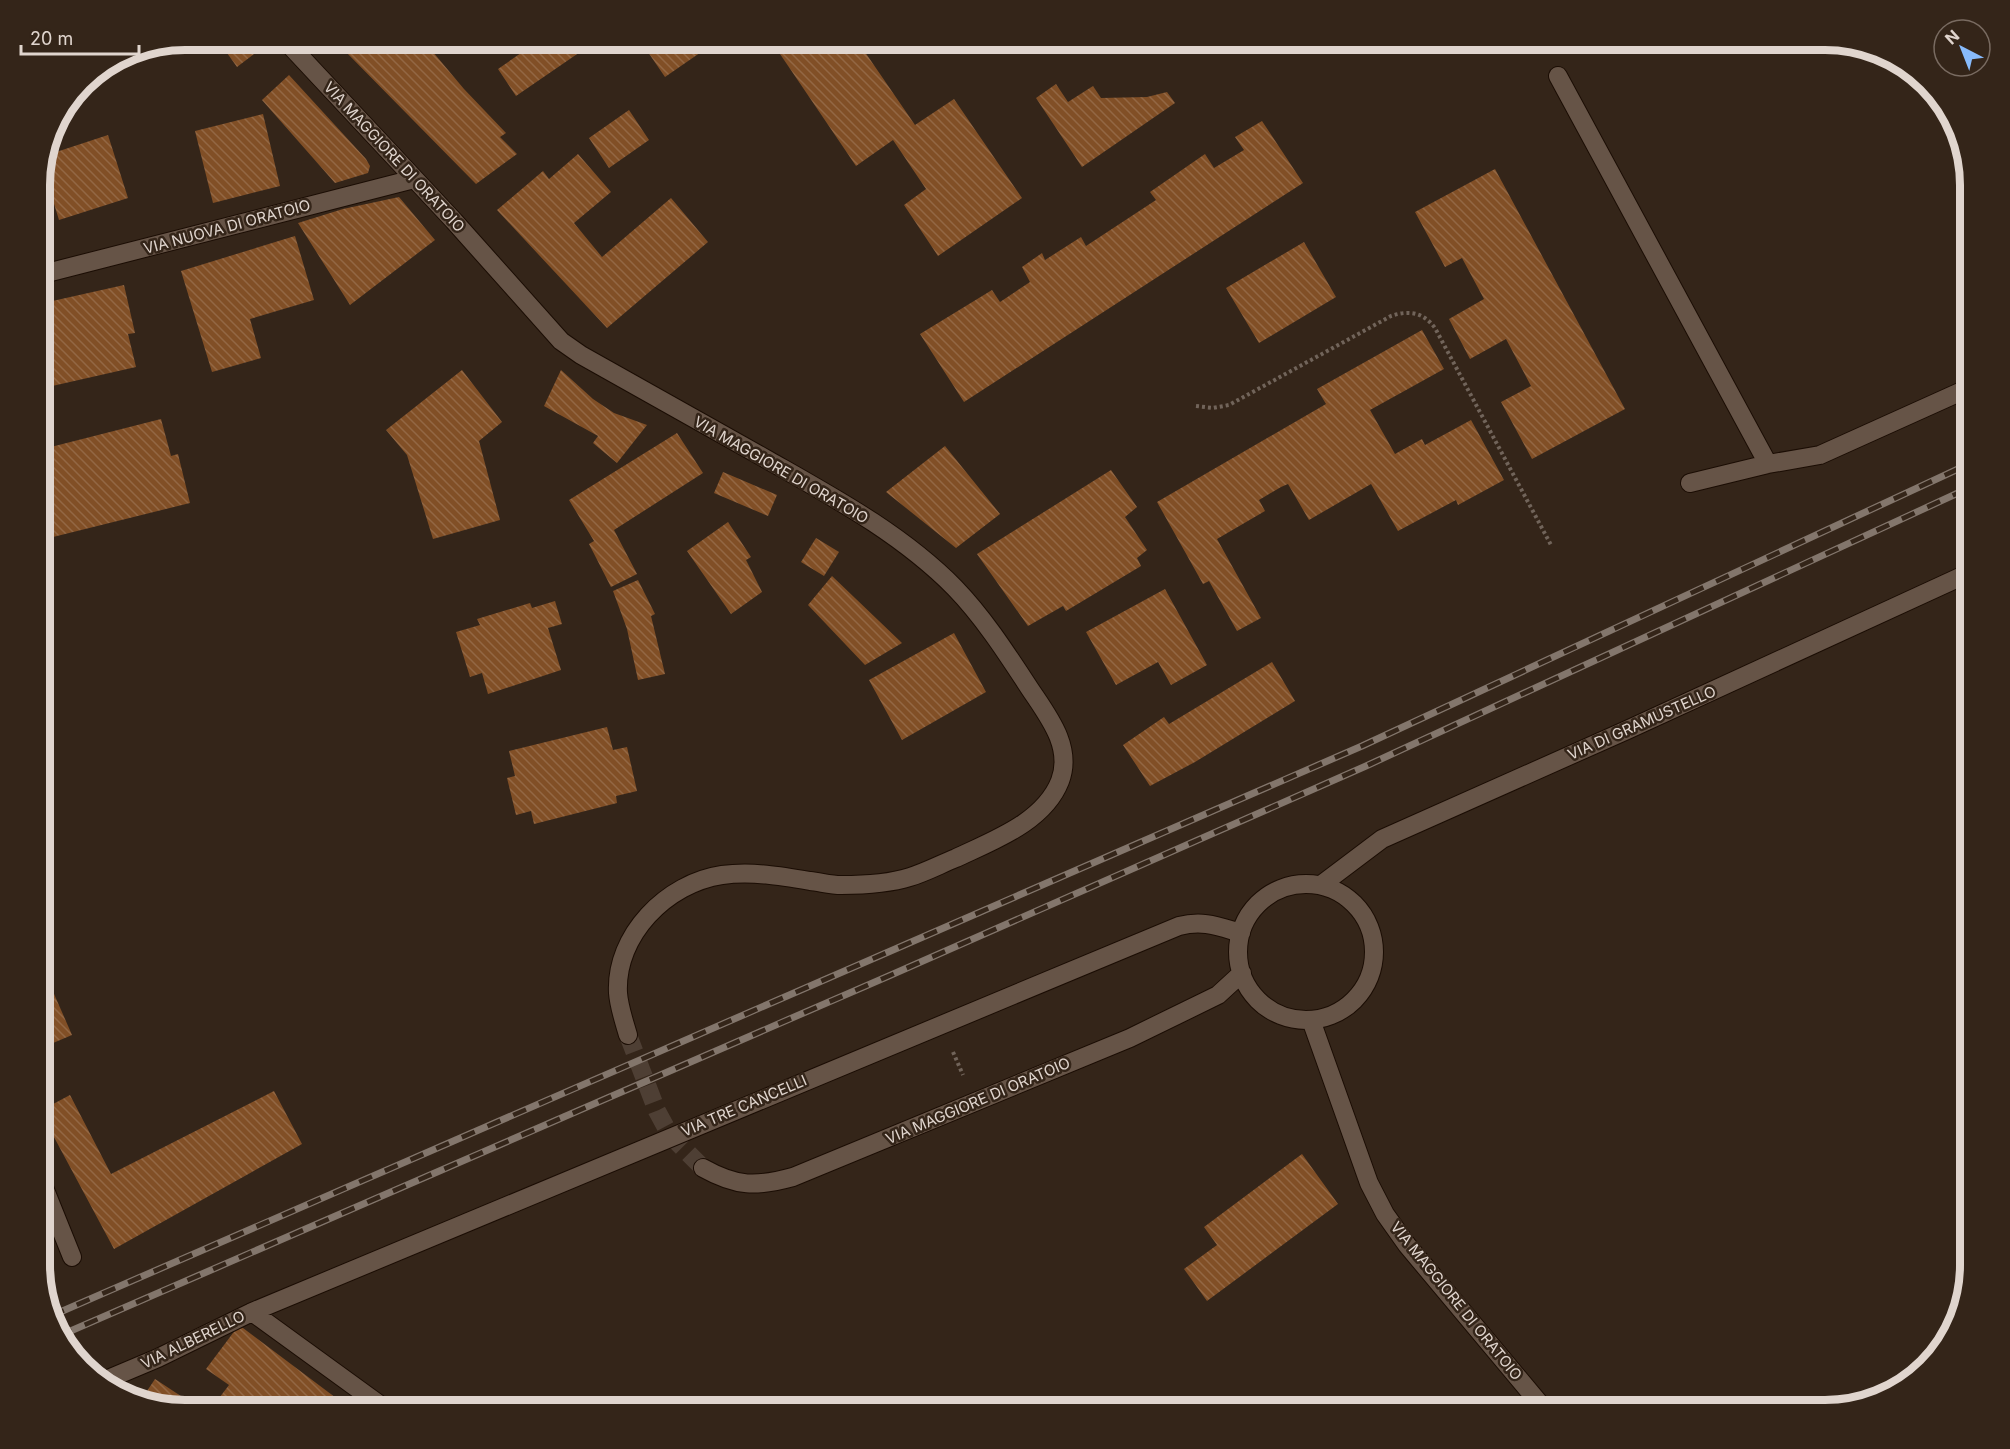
<svg xmlns="http://www.w3.org/2000/svg" width="2010" height="1449" font-family="Inter,sans-serif">
<defs>
<pattern id="building-back-hatch" width="6" height="6" patternUnits="userSpaceOnUse" patternTransform="scale(1.5)"><rect width="6" height="6" fill="#814f26"/><path d="M-1 5l2 2M0 0l6 6M5-1l2 2" fill="none" stroke="#936744"/></pattern>
</defs>
<rect width="100%" height="100%" fill="#342519"/>
<path fill="url(#building-back-hatch)" d="M217,39h39l7,8 -26,20z
M359,39h63l42,50 42,44 -6,4 17,17 -41,30 -131,-133z
M541,39h58l-83,57 -18,-27z
M639,39h81l-55,38z
M802,39h54l59,86 39,-26 68,99 -84,58 -34,-51 22,-16 -33,-49 -37,26 -76,-112z
M140,48l-21,10 -1,-1 11,-7z
M289,75l77,84 4,7 -2,7 -33,10 -73,-83z
M1056,84l12,18 25,-16 8,12 46,-1 20,-5 8,11 -93,64 -46,-69z
M629,110l20,30 -40,28 -20,-30z
M263,114l17,72 -67,17 -18,-72z
M1262,121l41,62 -339,219 -44,-68 72,-44 8,12 30,-20 -8,-15 20,-14 3,7 36,-23 5,9 70,-46 -6,-8 55,-38 9,14 30,-18 -9,-13z
M108,135l20,63 -69,22 -17,-55 2,-9z
M578,154l33,38 -37,31 28,34 69,-59 37,44 -101,86 -110,-118 46,-39 6,8z
M1495,169l130,240 -93,50 -31,-57 30,-16 -25,-47 -36,20 -21,-40 35,-20 -22,-41 -17,9 -30,-55z
M399,197l36,43 -85,65 -52,-82 45,-14z
M295,236l19,64 -64,19 11,39 -49,14 -31,-101z
M1304,242l32,55 -77,46 -33,-55z
M124,285l11,48 -7,1 8,33 -97,22v-85z
M1422,330l22,39 -74,41 25,44 27,-15 3,6 46,-25 33,60 -46,25 -2,-5 -58,31 -27,-47 -62,36 -21,-36 -7,3 -22,13 6,11 -48,28 44,79 -24,13 -28,-50 -6,3 -46,-82 169,-98 -9,-15z
M462,370l40,52 -23,19 21,79 -67,19 -26,-84 -21,-25z
M561,370l32,29 21,14 33,12 -30,38 -24,-20 5,-7 -54,-30z
M161,419l10,37 7,-2 12,49 -141,35 -9,-37 8,-2 -9,-35v-14z
M677,433l26,40 -89,57 23,44 -26,13 -22,-43 5,-3 -25,-41z
M945,446l55,68 -44,34 -70,-56z
M1111,470l26,37 -12,10 22,33 -10,8 4,8 -75,45 -3,-5 -35,20 -51,-72z
M723,472l54,23 -9,21 -54,-23z
M728,522l23,35 -5,3 16,32 -31,22 -44,-63z
M816,538l23,14 -15,24 -23,-14z
M832,576l70,67 -37,22 -57,-60z
M638,580l17,34 -4,2 14,58 -27,6 -11,-51 -14,-38z
M1165,589l42,76 -36,20 -13,-23 -42,23 -30,-53z
M555,601l7,23 -14,4 13,42 -73,24 -6,-21 -12,4 -14,-45 24,-7 -3,-6 53,-16 2,5z
M954,633l32,59 -84,48 -33,-60z
M1272,662l23,39 -100,61 -45,24 -27,-41 41,-28 5,7z
M607,727l6,23 14,-3 10,44 -21,5 1,7 -83,21 -3,-13 -15,4 -9,-37 8,-2 -6,-25z
M51,987l21,48 -33,14v-57z
M274,1091l28,53 -188,105 -74,-138 30,-16 41,79z
M1302,1154l36,50 -131,97 -23,-32 33,-24 -13,-18z
M39,1261l8,18 -6,2 -2,-7z
M239,1325l113,85h-142l19,-25 -23,-16z
M155,1379l41,27 -3,4 -54,-7z"/>
<g fill="none" stroke-linecap="round" stroke-linejoin="round">
<path stroke="#4e3f34" stroke-width="18" stroke-dasharray="18 9" stroke-linecap="butt" d="M628,1035l29,76 13,24 33,33"/>
<defs>
<path id="service" d="M1558,76l210,388
M1690,483l78,-19 52,-9 151,-68"/>
<path id="minor" d="M284,39l170,182 107,120 20,14c62,35 124,70 187,105 65,37 134,74 187,128 29,30 52,66 75,101 18,27 43,58 30,92 -16,41 -66,59 -104,77 -15,6 -30,14 -46,19 -22,7 -47,8 -69,8 -10,0 -21,-3 -31,-4 -29,-5 -58,-10 -88,-6 -55,8 -107,60 -104,118 1,14 6,28 10,42
M39,275l375,-96
M1238 952a68 68 0 1 1 136 0a68 68 0 1 1-136 0Z
M1321,885l61,-46 245,-109 344,-158
M1311,1020l58,163 16,31 22,31 138,165
M703,1168c34,19 53,19 90,9l337,-139 88,-43 24,-22
M39,1175l33,82
M252,1312l135,98
M101,1382l57,-24 94,-46 927,-386c24,-6 38,0 62,7"/>
</defs>
<use href="#service" stroke="#1b0d04" stroke-width="20"/>
<use href="#minor" stroke="#1b0d04" stroke-width="20"/>
<path stroke="#71645a" stroke-width="4" stroke-dasharray="3 3" stroke-linecap="butt" d="M1196,406l17,2 16,-3 162,-89c18,-6 32,-4 44,12l116,217
M953,1052l10,23"/>
<use href="#service" stroke="#665447" stroke-width="18"/>
<use href="#minor" stroke="#665447" stroke-width="18"/>
<defs>
<path id="rail" d="M51,1316l1311,-570 609,-283
M59,1336l832,-361 475,-209 605,-279"/>
</defs>
<use href="#rail" stroke="#83766c" stroke-width="7"/>
<use href="#rail" stroke="#342519" stroke-width="4.5" stroke-dasharray="14" stroke-linecap="butt"/>
</g>
<g text-anchor="middle" stroke-width="5" stroke-linejoin="round" paint-order="stroke">
<g font-size="15" fill="#e0d5ce" stroke="#342519">
<text transform="translate(394 157) rotate(47)" y="5">VIA MAGGIORE DI ORATOIO</text>
<text transform="translate(227 227) rotate(-15)" y="5">VIA NUOVA DI ORATOIO</text>
<text transform="translate(781 470) rotate(30)" y="5">VIA MAGGIORE DI ORATOIO</text>
<text transform="translate(1642 723) rotate(-24)" y="5">VIA DI GRAMUSTELLO</text>
<text transform="translate(978 1101) rotate(-23)" y="5">VIA MAGGIORE DI ORATOIO</text>
<text transform="translate(744 1106) rotate(-23)" y="5">VIA TRE CANCELLI</text>
<text transform="translate(1456 1301) rotate(51)" y="5">VIA MAGGIORE DI ORATOIO</text>
<text transform="translate(193 1340) rotate(-26)" y="5">VIA ALBERELLO</text>
</g>
</g>
<path d="M0 0H2010V1449H0ZM185 50H1825A135 135 0 0 1 1960 185V1265A135 135 0 0 1 1825 1400H185A135 135 0 0 1 50 1265V185A135 135 0 0 1 185 50Z" fill="#342519" fill-rule="evenodd"/>
<path fill="none" stroke="#e0d5ce" stroke-width="8" d="M185 50H1825A135 135 0 0 1 1960 185V1265A135 135 0 0 1 1825 1400H185A135 135 0 0 1 50 1265V185A135 135 0 0 1 185 50Z"/>
<g transform="translate(1962 48) rotate(318)"><circle r="28" fill="#342519" stroke="#796b61" stroke-width="1.5"/>
<path d="M0-4.5L10 22L0 15L-10 22Z" fill="#88bbfc"/>
<text y="-9" font-size="16" font-weight="bold" text-anchor="middle" fill="#e0d5ce">N</text>
</g>
<path d="M21 45v9h118v-9" fill="none" stroke="#e0d5ce" stroke-width="3"/>
<text x="30" y="45" font-size="18" fill="#e0d5ce" stroke="#342519" stroke-width="4.5" paint-order="stroke">20 m</text>
</svg>
